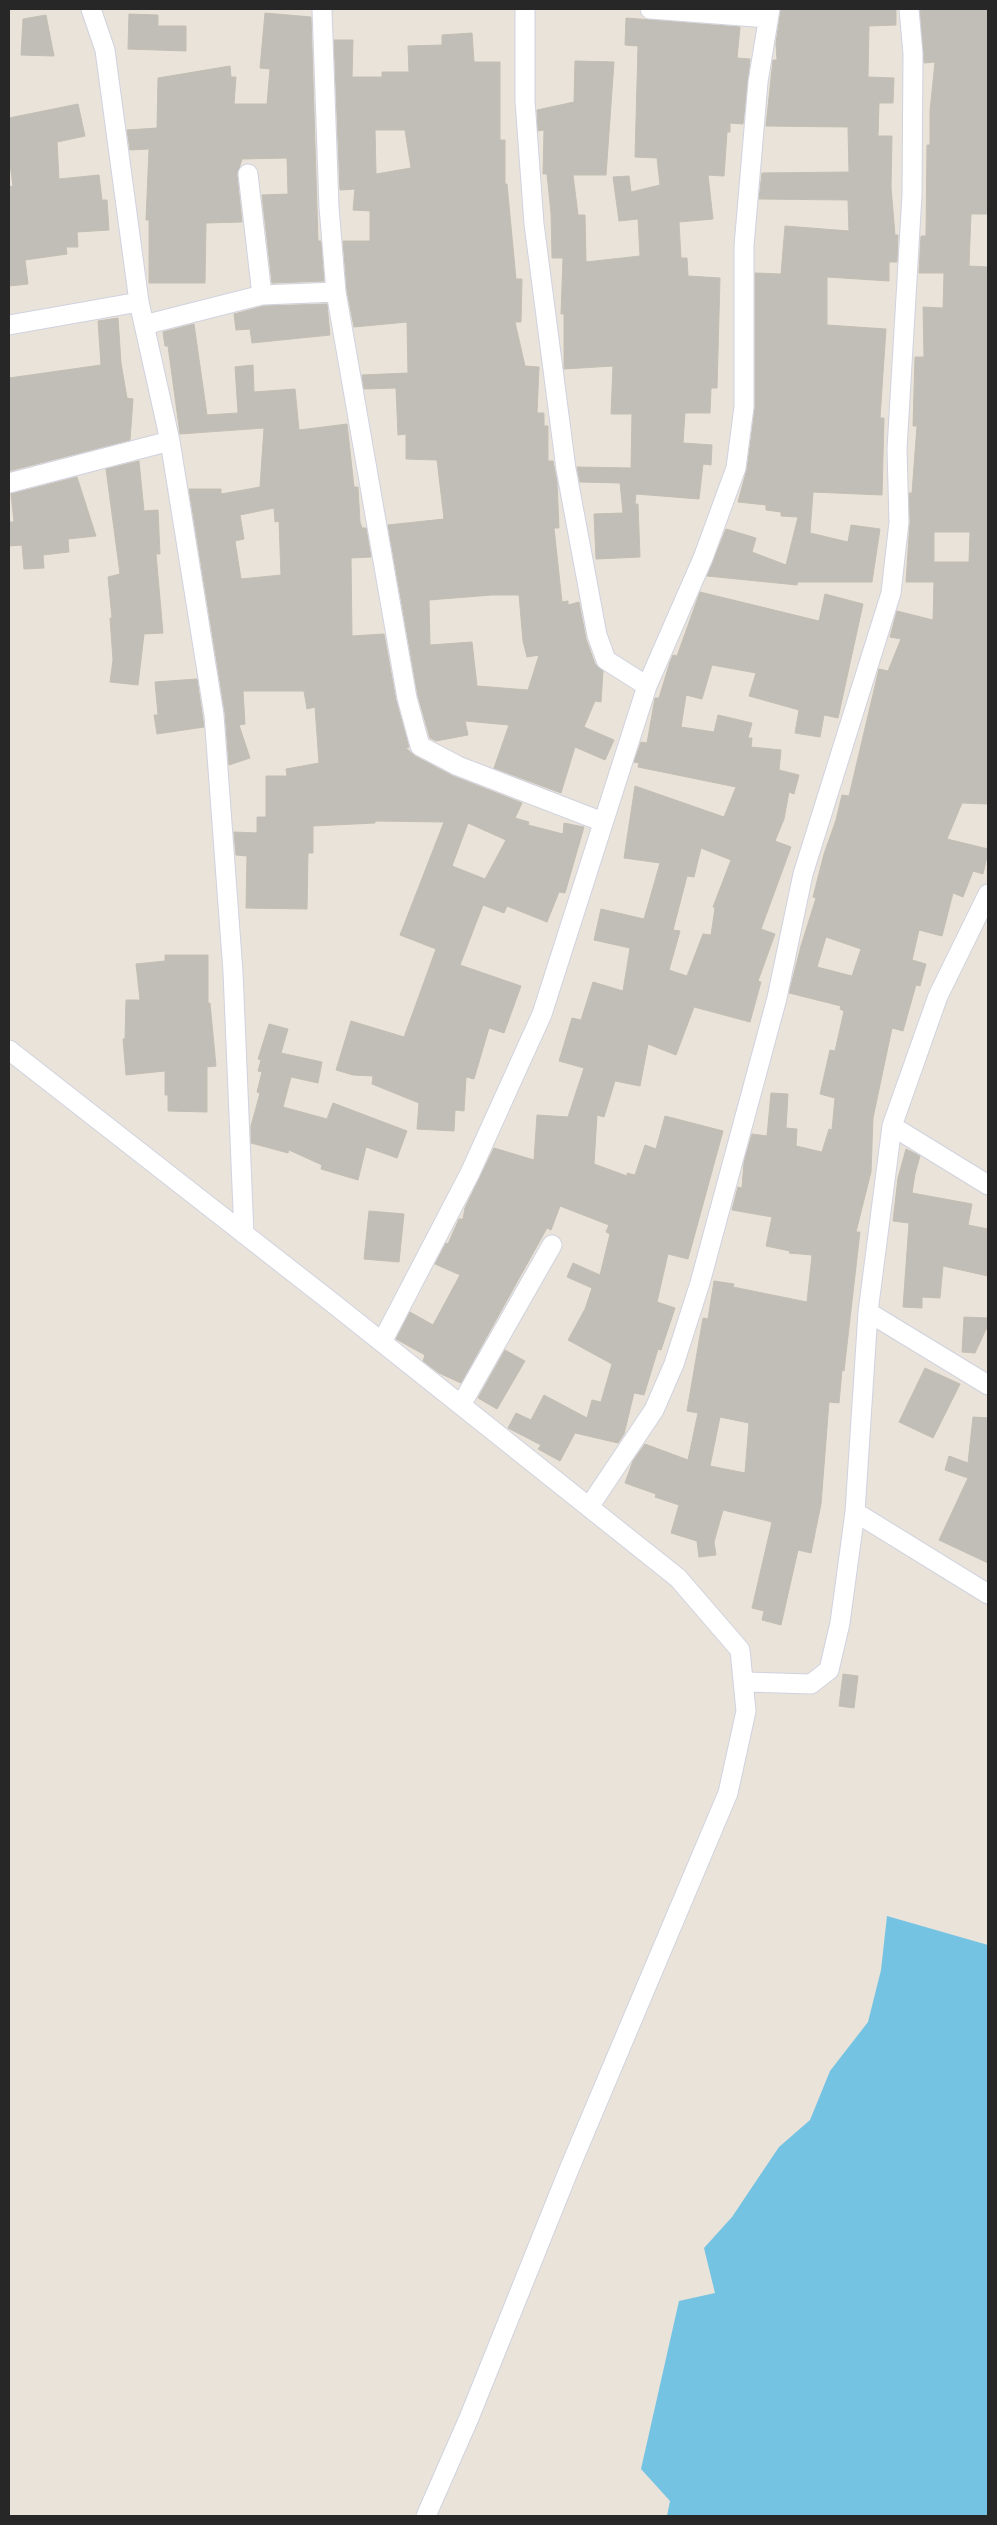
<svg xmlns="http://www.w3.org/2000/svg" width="997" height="2525" font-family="'Asap Condensed',sans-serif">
<rect width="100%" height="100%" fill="#e9e3da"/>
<path fill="#75c3e3" d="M887,1916l101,29v571h-321l3,-15 -29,-32 38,-168 36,-8 -11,-45 28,-31 47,-70 31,-27 20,-49 38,-49 13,-52z"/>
<path fill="#c1bdb7" stroke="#c4bfb4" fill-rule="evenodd" d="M781,9h115v16l-27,1 -1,51 26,1 -1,25h-14l-1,33h14l-1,51 4,48h3l-1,27h-8v19l-62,-4v48l59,4 -6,89h4l-2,77 -69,-3 -3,41 38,9 3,-17 29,4 -8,53h-74l-1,3 -90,-9 19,-47 30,9 -4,14 34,13 12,-48 -17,-1v-4l-15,-2v-5l-28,-3 9,-33 8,-61v-135l26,1 4,-48 64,5 -1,-31 -89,-1 3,-26 87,-1 -1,-45 -82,-1 7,-66h4l-1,-17z
M920,9h68v205h-17l-2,52 19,1v537l-26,-1 -15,36 41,10v3l-5,22 -10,-3 -10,26 -10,-4 -11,43 -23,-6 -7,30 14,4 -6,22 -4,-1 -13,46 -11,-3 -19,90 -2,54 -15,60h4l-16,139 -2,-1 -3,33 -10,-1 -8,102 -10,49 -13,-3 -17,75 -19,-5 2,-9 -12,-3 20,-86 -49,-12 -9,32 2,13 -17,2 -2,-16 -26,-8 8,-28 -24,-8 1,-3 -31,-11 8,-22 12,-17 43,16 10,-47 -11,-2 16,-93 5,1 6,-38 20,3 -1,3 74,15 5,-47 -23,-2 1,-2 -24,-5 6,-29 -40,-7 6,-23 4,1 2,-26 8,-28 15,2 4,-43 17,1 -2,34 11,1 -1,17 26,6 7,-23 3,1 3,-32 -15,-4 10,-44 5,1 9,-40 -4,-2 1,-3 -52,-13 12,-47 15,-48 -3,-1 11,-43 12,-34 6,-25 7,1 30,-127 9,2 13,-32 -11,-2 7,-26 36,9 1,-38h-28l4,-60 -1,-29h3l5,-67h-4l2,-69h9l-1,-50 20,1 1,-35h-25l2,-37h5l1,-91h3v-34l5,-49 -11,1zM934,532h36l-1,30h-35zM826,937l35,12 -9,27 -35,-9zM720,1417l29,6 -4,50 -35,-7z
M265,13l46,4 7,224h3l3,40 -52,2 -10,-88 26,-1 -1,-36 -45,1 -5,16 5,47 -36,1 -1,60h-56v-63h-3l3,-71 -19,1 -3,-20 30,-2 1,-50 72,-12 1,11h5l-2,27h33l3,-35 -10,-1z
M129,14l29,1v11h28v25l-58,-2z
M46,15l8,41 -33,-1 2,-36z
M626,18l114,9 -3,31 13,1 -7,65 -13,-1v9h-3l-3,44 -16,-1 5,44 -34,3 2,36h6l1,18 32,2 -3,110h-6l-1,25h-25l-2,30 29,2 -1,20 -8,-1 -4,35 -63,-5 -1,10h3l2,53 -44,2 -2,-45 29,-1 -3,-30 -40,-1 -3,-15 54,1 1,-54h-21l2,-48 -49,3v-55h-3l2,-56h-11l-1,-45 -4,-39h-4l1,-44 -6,1 -1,-21 37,-8 1,-41 39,1 -8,113h-33l5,40h7l1,47 54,-6 -2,-37 -19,2 -6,-44 16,-1 2,16 29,-7 -3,-27 -22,-1 3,-111 -13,-1z
M472,33l2,29h26v78h5v44h2l9,95h6l-1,43h-6l10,44 14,1 -2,46h7v13h4v35h5l4,21 2,46h-5l8,74 6,-1v4l11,-3 7,37 9,25 8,7 -2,31 -6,-1 -11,26 30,13 -9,20 -30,-13 -14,46 -67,-25 15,-43 -44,-4 3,14 -32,6 -6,-3 -12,-42 -30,-171 56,-6 -7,-59 -31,-1v-25l-8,1 -2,-47 -32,1 -2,-14 46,-2 -1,-51 -53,5 -7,-36 -4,-50h27v-30l-17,-1 2,-21 -15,1 -6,-150h19l-1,37h30v-5h27l-1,-26 34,-1v-10zM375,130h30l6,38 -35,6zM492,595h27l4,46 4,16 12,-2 -11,35 -51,-4 -5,-44 -42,3 -1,-45z
M78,104l7,32 -28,6 2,37 40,-4 3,25h5l2,30 -32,2 1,15h-12l1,7 -42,6 3,24 -19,2v-99l4,-1 -4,-30v-38z
M327,304l3,31 -78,8 -2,-14 -14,1 -2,-16 30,-8z
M118,318l3,45 6,35 6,1 -3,41 -121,31v-93l92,-13 -3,-44z
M194,324l13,91 31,-2 -3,-46 18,-2 1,27 41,-3 4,41 48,-6 7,63h4l2,35 2,6h4l5,29 -20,1 1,78 32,-2 12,66 13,47 -3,1 9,8 38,20 69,27 -7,15 14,4 -1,3 35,9 1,-11 20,4 -19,66 -6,-1 -12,30 -40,-16 -3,7 -21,-8 -23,60 61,21 -17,47 -15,-5 -15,51 -8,-2 -2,34 -9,-1 -1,21 -37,-2 2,-26 -47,-19 1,-8 -20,-1 -17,-5 15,-49 53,16 32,-88 -36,-14 44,-113 -69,-1v2l-62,3v27h-5l-1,56 -61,-1 1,-52 -11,-1 -2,-23 23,1v-16h9v-41h21l-1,-7 33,-6 -4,-56 -8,2 -3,-18h-61l2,33 -6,1 11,33 -21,7 -4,-52 -36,-224h32v5l39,-7 4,-59 -84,6 -12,-88h-3l-2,-14zM274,508l1,14 4,-1 2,54 -40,4 -6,-38 9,-2 -4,-24zM468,823l38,17 -21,39 -33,-13z
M139,461l5,50 14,-1 2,44h-4l7,79 -19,1 -6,51 -28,-3 3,-22 -3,-42h2l-4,-41 12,-3 -14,-105z
M77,477l19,59 -28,3 1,13 -26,3 1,13 -20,1 -2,-24 -13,1v-24h5l-3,-28z
M700,592l119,29 6,-27 38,10 -25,114 -14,-3 -4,22 -25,-4 4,-23 -50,-14 7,-23 -44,-8 -10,34 -16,-4 -5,32 33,5 4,-17 34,8 -4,15h4l-1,9 30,3 -2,20 20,5 -5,19 -5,-2 -5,27 -9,22 16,6 -30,82 14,5 -17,47 3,1 -11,40 -56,-15 -18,48 -28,-11 -8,42 -25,-5 -11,36 -7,-2 -3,49 33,12v-3l8,2 10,-30 11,4 9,-33 58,15 -35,128 -20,-5 -11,48 18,6 -14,42 -3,-1 -14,46 -10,-2 -10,41 -6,9 -43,-10 -15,28 -22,-12 3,-4 -33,-17 8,-15 15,7 13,-25 43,23 5,-18 9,2 11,-38 -44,-24 17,-31 7,-21 -25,-11 6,-14 27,12 10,-41 -4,-2 3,-7 -49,-19 -9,24 -4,-2 -86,155 -22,-10 -16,-12 2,-6 -29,-16 14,-27 23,13 27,-50 -25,-11 11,-21 2,1 11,-25h4l2,-11 29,-60 40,12 3,-45 31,2 16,-49 -25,-7 13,-43 9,2 12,-38 30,9 7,-43 -36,-8 7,-31 43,10 16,-56 -36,-5 11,-72 89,31 12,-30 -98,-20 1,-4 -5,-1 7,-20 6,1 8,-45h4l11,-36 3,-7 4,1zM701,848l30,12 -18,47 2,1 -4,27 -8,-1 -16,42 -18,-6 11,-39 -7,-1 14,-54 7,1z
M197,679l7,48 -47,7 -3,-19h4l-3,-33z
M165,955h43v48h2l6,63 -9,1v45l-39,-1v-16h-3v-24l-39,4 -3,-36h2l1,-39h14l-4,-36 29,-3z
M269,1024l19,5 -7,24 41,9 -4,21 -27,-6 -8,30 44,12 6,-16 74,28 -10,27 -31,-11 -8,33 -37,-11 1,-4 -33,-15 -1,3 -37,-10v-17l9,-33 -3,-1 5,-20 -4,-1 3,-11 -3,-1z
M906,1149l14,7 -5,18 -3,19 60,11 -4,21 20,4v47l-45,-10 -3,32 -18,-1v11l-19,-1 6,-84 -16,-2 5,-43z
M369,1211l35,3 -5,48 -35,-3z
M964,1317l24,1v7l-13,28 -13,-1z
M505,1350l20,11 -28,48 -19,-11z
M925,1368l35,16 -27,54 -34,-16z
M973,1417l15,1v145l-49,-23 29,-62 -23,-8 4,-14 19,7z
M843,1674l15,2 -4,32 -15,-2z"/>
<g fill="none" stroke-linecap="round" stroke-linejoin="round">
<defs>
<path id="street" d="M91,9l14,41 34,252 31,139 44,274 19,257 11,262
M322,9l7,198 7,85 71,406 13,48 38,20 145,56
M525,9v92l9,123 32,245 31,166 9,25 41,26
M650,9l117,9
M248,174l14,121
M9,325l130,-23
M144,325l118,-30 74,-3
M9,483l161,-42
M9,1050l325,254 344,274 62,72 6,61 -18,82 -158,374 -101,251 -43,98
M892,1126l96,59
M868,1312l120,73
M382,1342l88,-169 72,-159 105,-328 56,-128 33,-90 8,-61v-161l14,-164 12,-73
M461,1405l91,-160
M589,1507l65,-97 20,-46 26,-81 77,-285 26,-124 88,-281 8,-71 -2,-73 15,-254 1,-141 -4,-45
M855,1512l133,82
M744,1682l67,2 18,-14 11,-47 15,-111 13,-200 24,-186 46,-130 50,-102"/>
</defs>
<use href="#street" stroke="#d0d2df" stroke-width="21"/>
<use href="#street" stroke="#fff" stroke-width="19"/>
</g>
<rect width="997" height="2525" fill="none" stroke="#272727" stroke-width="20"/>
</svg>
